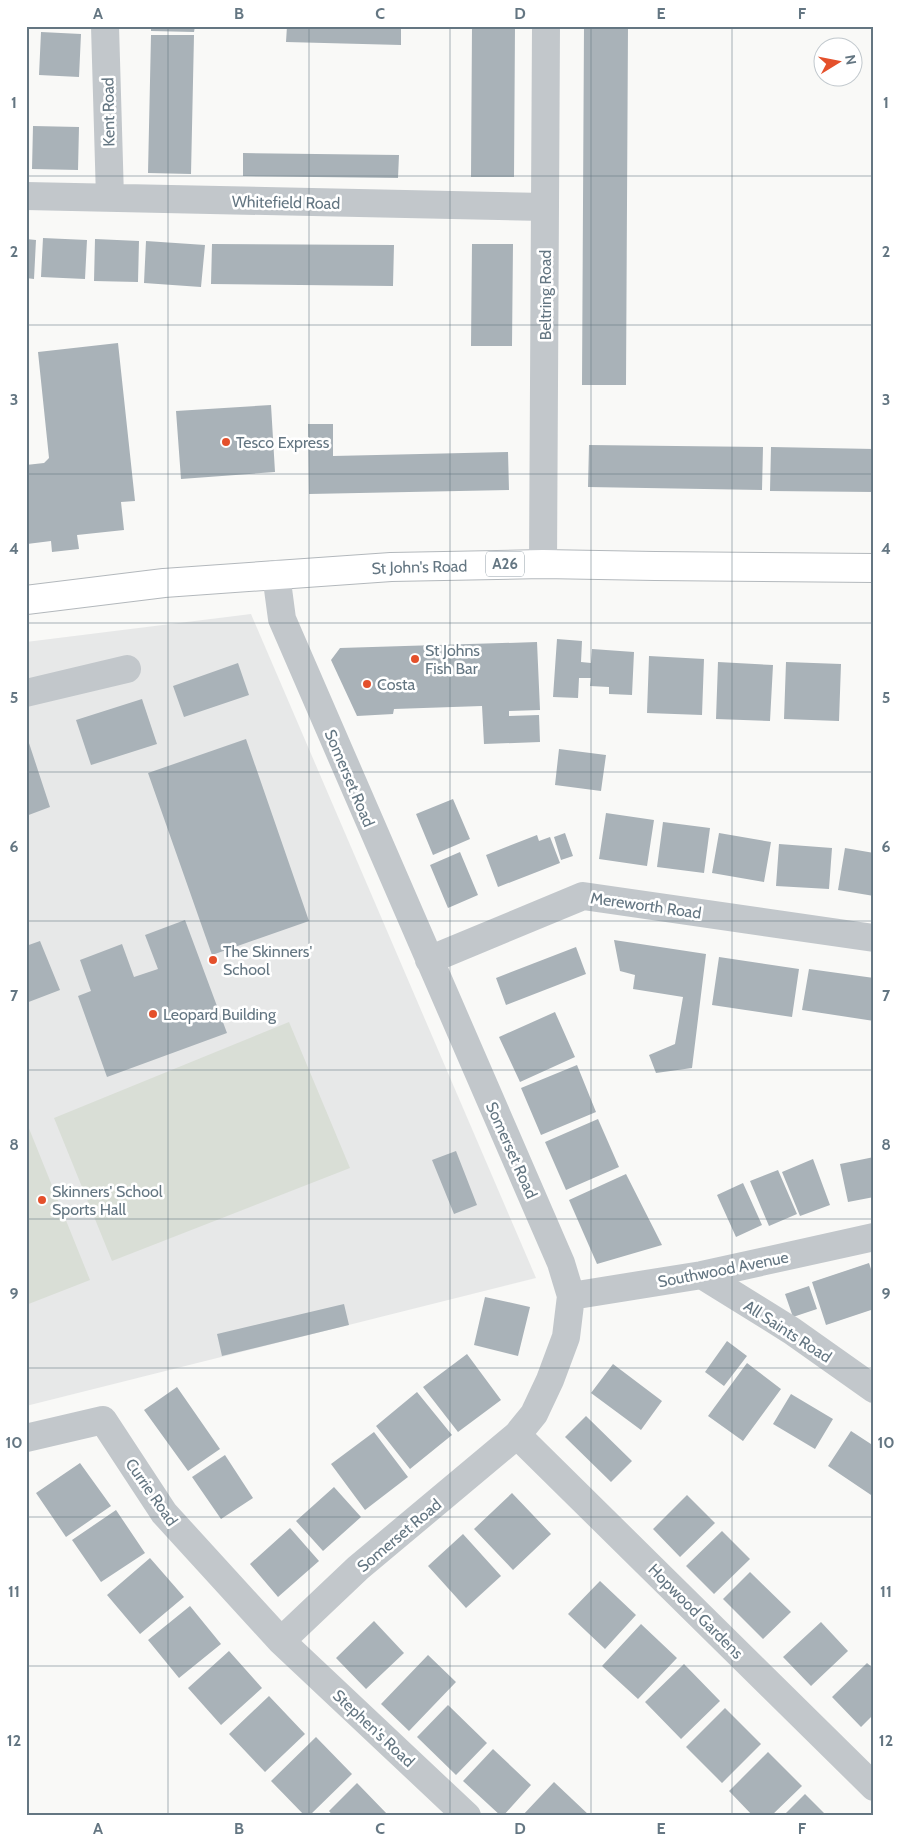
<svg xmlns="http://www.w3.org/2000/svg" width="900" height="1842" font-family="Cabin,sans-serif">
<rect width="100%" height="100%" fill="#f9f9f7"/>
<path fill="#e7e8e8" d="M251,614l285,664 -510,128v-764z"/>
<path fill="#d9ded6" d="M289,1022l61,146 -238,93 -58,-143z
M26,1121l64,159 -64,25z"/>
<path fill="#a9b2b8" d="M151,26h44l-1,6 -43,-1z
M287,26h114v19l-115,-3z
M472,26h43l-1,151h-43z
M584,26h44l-2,359h-44z
M41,32l40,2 -2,43 -40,-2z
M151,35h43l-3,139 -43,-1z
M33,126l46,1 -1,43 -46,-1z
M243,153l156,2 -1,23 -155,-2z
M43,238l44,2 -2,39 -44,-2z
M26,239l10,1 -2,39 -8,-1z
M95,239l44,2 -1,41 -44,-1z
M146,241l59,4 -4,42 -57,-4z
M212,244l182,1 -1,41 -182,-2z
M472,244h41l-1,102h-41z
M118,343l17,158 -14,1 3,28 -47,5 2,14 -27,3 -1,-11 -24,3 -1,-79 18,-2 5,-5 -11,-106z
M271,405l4,67 -94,7 -5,-68z
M308,424h25v32l175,-4 1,38 -200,4z
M589,445l174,2 -1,43 -174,-3z
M771,447l103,2v43l-104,-1z
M557,639l25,2 -1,21 10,1 1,-14 42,3 -2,43 -23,-1v-7l-19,-1 1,-8h-12l-1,20 -25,-1z
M537,642l3,68 -31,1v5l30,-1 1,27 -56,2 -2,-38 -88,3 -1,5 -36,2 -26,-56 9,-12z
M649,656l55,3 -2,56 -55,-2z
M718,662l55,3 -3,56 -54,-2z
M786,662l55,2 -2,57 -55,-2z
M238,663l11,32 -65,22 -11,-31z
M142,699l15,45 -66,21 -15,-45z
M27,737l23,70 -24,9v-78z
M246,739l63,182 -97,34 -64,-182z
M559,749l47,6 -5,36 -46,-6z
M453,799l17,40 -37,16 -17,-41z
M606,813l48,7 -7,46 -48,-7z
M663,822l47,6 -6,45 -47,-6z
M565,833l8,23 -12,4 -7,-23z
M719,833l52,9 -7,40 -52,-9z
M537,835l2,6 11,-4 10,26 -62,24 -12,-32z
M779,844l53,4 -3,41 -53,-3z
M845,848l29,5v43l-36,-6z
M460,852l18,43 -30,13 -18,-43z
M185,920l42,113 -120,44 -29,-81 13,-5 -11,-31 42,-16 12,33 24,-8 -13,-34z
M614,940l92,14 -14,114 -36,5 -7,-18 26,-11 8,-47 -50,-8 2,-14 -15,-4z
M40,941l20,49 -34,13v-57z
M576,947l10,27 -80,31 -10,-27z
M719,957l80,12 -7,48 -80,-12z
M809,969l65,9v43l-72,-11z
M555,1012l20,45 -55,25 -21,-45z
M577,1065l19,47 -55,23 -20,-47z
M598,1119l21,48 -53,23 -21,-48z
M456,1151l21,54 -23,9 -22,-54z
M874,1157v40l-26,5 -8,-38z
M813,1159l17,46 -30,11 -18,-44z
M778,1170l19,44 -28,12 -19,-45z
M626,1174l36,71 -65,19 -28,-64z
M743,1183l19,42 -26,12 -19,-42z
M869,1263l5,15v31l-48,16 -14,-43z
M809,1286l8,23 -24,8 -8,-23z
M485,1297l45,10 -12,49 -44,-11z
M344,1304l5,21 -127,31 -5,-22z
M727,1341l20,15 -23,30 -19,-14z
M467,1354l34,46 -43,32 -35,-45z
M747,1363l34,26 -38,52 -35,-25z
M613,1364l49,37 -21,29 -50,-37z
M177,1387l43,62 -32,22 -44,-61z
M417,1392l35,43 -42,34 -34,-43z
M791,1394l42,25 -18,30 -42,-25z
M586,1416l46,45 -21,21 -46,-45z
M851,1431l23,15v51l-46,-31z
M374,1432l34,45 -43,33 -34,-46z
M225,1455l28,43 -32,21 -29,-42z
M80,1463l31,43 -45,31 -30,-44z
M334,1487l27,30 -38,34 -27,-30z
M512,1493l39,41 -38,36 -39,-41z
M687,1495l28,28 -35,34 -27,-28z
M116,1510l29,43 -44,29 -29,-42z
M290,1528l29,33 -41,36 -28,-33z
M722,1531l28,28 -36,35 -28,-28z
M463,1534l38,42 -35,32 -38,-42z
M150,1558l34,39 -44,37 -33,-39z
M750,1572l41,40 -28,27 -40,-40z
M600,1581l36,34 -31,34 -37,-35z
M190,1606l31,38 -42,34 -31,-38z
M374,1621l30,32 -38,36 -30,-31z
M821,1622l27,29 -37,35 -28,-29z
M641,1624l36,34 -39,41 -36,-33z
M229,1651l33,37 -41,37 -33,-37z
M428,1655l28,27 -47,49 -28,-27z
M867,1663l7,6v45l-13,13 -29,-30z
M684,1664l36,37 -39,38 -36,-37z
M269,1696l36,38 -40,38 -36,-38z
M448,1705l39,38 -31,32 -39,-38z
M725,1708l36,36 -39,39 -36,-36z
M316,1737l36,37 -43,42h-4l-34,-35z
M493,1749l38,36 -28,31h-2l-38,-35z
M768,1752l34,34 -31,30h-18l-24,-25z
M554,1782l36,34h-68z
M357,1783l32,33h-56l-4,-5z
M805,1794l22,22h-44z"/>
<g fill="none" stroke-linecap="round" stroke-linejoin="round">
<defs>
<g id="highway">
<path id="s1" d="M26,600l138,-17 227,-16 152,-3 112,2 219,2"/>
</g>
</defs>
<use href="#highway" stroke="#b3b8bc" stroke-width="30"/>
<path stroke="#c2c7cb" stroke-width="28" d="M105,26l5,172
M26,196l519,11
M543,564l3,-538
M276,574l6,45 279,644 10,33 -5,41 -16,43 -16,34 -17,21 -159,133 -77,73
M26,693l101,-24
M429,960l154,-64 291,42
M702,1275l90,56 82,58
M571,1296l131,-21 172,-38
M517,1435l357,352
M26,1438l77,-18 61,93 117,128 186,175"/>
<use href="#highway" stroke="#fff" stroke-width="28"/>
</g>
<path fill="none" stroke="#647682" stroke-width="1" stroke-opacity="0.55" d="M168,26v1790M309,26v1790M450,26v1790M591,26v1790M732,26v1790M26,176h848M26,325h848M26,474h848M26,623h848M26,772h848M26,921h848M26,1070h848M26,1219h848M26,1368h848M26,1517h848M26,1666h848"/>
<g fill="#e4502b" stroke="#fff" stroke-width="2">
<circle cx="226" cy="442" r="5"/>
<circle cx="415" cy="659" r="5"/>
<circle cx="367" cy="684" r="5"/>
<circle cx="213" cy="960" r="5"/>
<circle cx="153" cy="1014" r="5"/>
<circle cx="42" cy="1200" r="5"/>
</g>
<g text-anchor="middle" stroke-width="5" stroke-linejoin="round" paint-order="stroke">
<rect fill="#fff" stroke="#929fa8" stroke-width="1" x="486" y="551.5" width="38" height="25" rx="4"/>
<g font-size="15" font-weight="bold" fill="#647682">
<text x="505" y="569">A26</text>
</g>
<g font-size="16" fill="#647682" stroke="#fff">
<text transform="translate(108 112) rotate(-91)" y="6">Kent Road</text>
<text transform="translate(286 202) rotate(1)" y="6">Whitefield Road</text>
<text transform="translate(545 295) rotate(-90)" y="6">Beltring Road</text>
<text dy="6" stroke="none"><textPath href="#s1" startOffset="395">St John's Road</textPath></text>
<text transform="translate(350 778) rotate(67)" y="6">Somerset Road</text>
<text transform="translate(646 905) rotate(8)" y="6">Mereworth Road</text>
<text transform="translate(512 1150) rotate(66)" y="6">Somerset Road</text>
<text transform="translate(723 1269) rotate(-11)" y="6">Southwood Avenue</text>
<text transform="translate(788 1331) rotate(33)" y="6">All Saints Road</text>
<text transform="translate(152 1492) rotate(55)" y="6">Currie Road</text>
<text transform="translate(399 1535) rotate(-40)" y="6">Somerset Road</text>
<text transform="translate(696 1611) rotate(45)" y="6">Hopwood Gardens</text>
<text transform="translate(374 1728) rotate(43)" y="6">Stephen's Road</text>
</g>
<g font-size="16" fill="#647682" stroke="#fff" text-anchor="start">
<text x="236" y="448">Tesco Express</text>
<text x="425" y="656">St Johns<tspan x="425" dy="18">Fish Bar</tspan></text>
<text x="377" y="690">Costa</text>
<text x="223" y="957">The Skinners'<tspan x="223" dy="18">School</tspan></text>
<text x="163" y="1020">Leopard Building</text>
<text x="52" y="1197">Skinners' School<tspan x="52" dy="18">Sports Hall</tspan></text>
</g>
</g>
<rect width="900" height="1842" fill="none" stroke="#ffffff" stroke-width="55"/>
<g transform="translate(838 62) rotate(80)"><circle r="24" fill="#ffffff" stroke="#c1c8cd"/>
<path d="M0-4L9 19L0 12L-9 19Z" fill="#e4502b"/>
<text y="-8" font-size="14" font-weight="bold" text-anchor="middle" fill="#647682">N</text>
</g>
<rect x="28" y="28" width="844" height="1786" fill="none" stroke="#647682" stroke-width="2"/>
<g font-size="16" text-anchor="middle" font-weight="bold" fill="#647682">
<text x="98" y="19">A</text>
<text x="239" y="19">B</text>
<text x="380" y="19">C</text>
<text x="520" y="19">D</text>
<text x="661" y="19">E</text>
<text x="802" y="19">F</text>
<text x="14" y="108">1</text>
<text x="886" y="108">1</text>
<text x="14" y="257">2</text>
<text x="886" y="257">2</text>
<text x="14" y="405">3</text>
<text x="886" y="405">3</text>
<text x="14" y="554">4</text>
<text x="886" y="554">4</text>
<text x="14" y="703">5</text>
<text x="886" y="703">5</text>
<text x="14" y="852">6</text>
<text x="886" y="852">6</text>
<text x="14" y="1001">7</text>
<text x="886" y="1001">7</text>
<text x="14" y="1150">8</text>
<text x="886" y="1150">8</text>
<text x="14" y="1299">9</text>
<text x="886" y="1299">9</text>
<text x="14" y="1448">10</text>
<text x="886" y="1448">10</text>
<text x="14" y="1597">11</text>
<text x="886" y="1597">11</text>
<text x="14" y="1746">12</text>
<text x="886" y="1746">12</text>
<text x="98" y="1834">A</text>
<text x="239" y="1834">B</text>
<text x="380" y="1834">C</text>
<text x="520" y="1834">D</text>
<text x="661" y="1834">E</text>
<text x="802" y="1834">F</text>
</g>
</svg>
